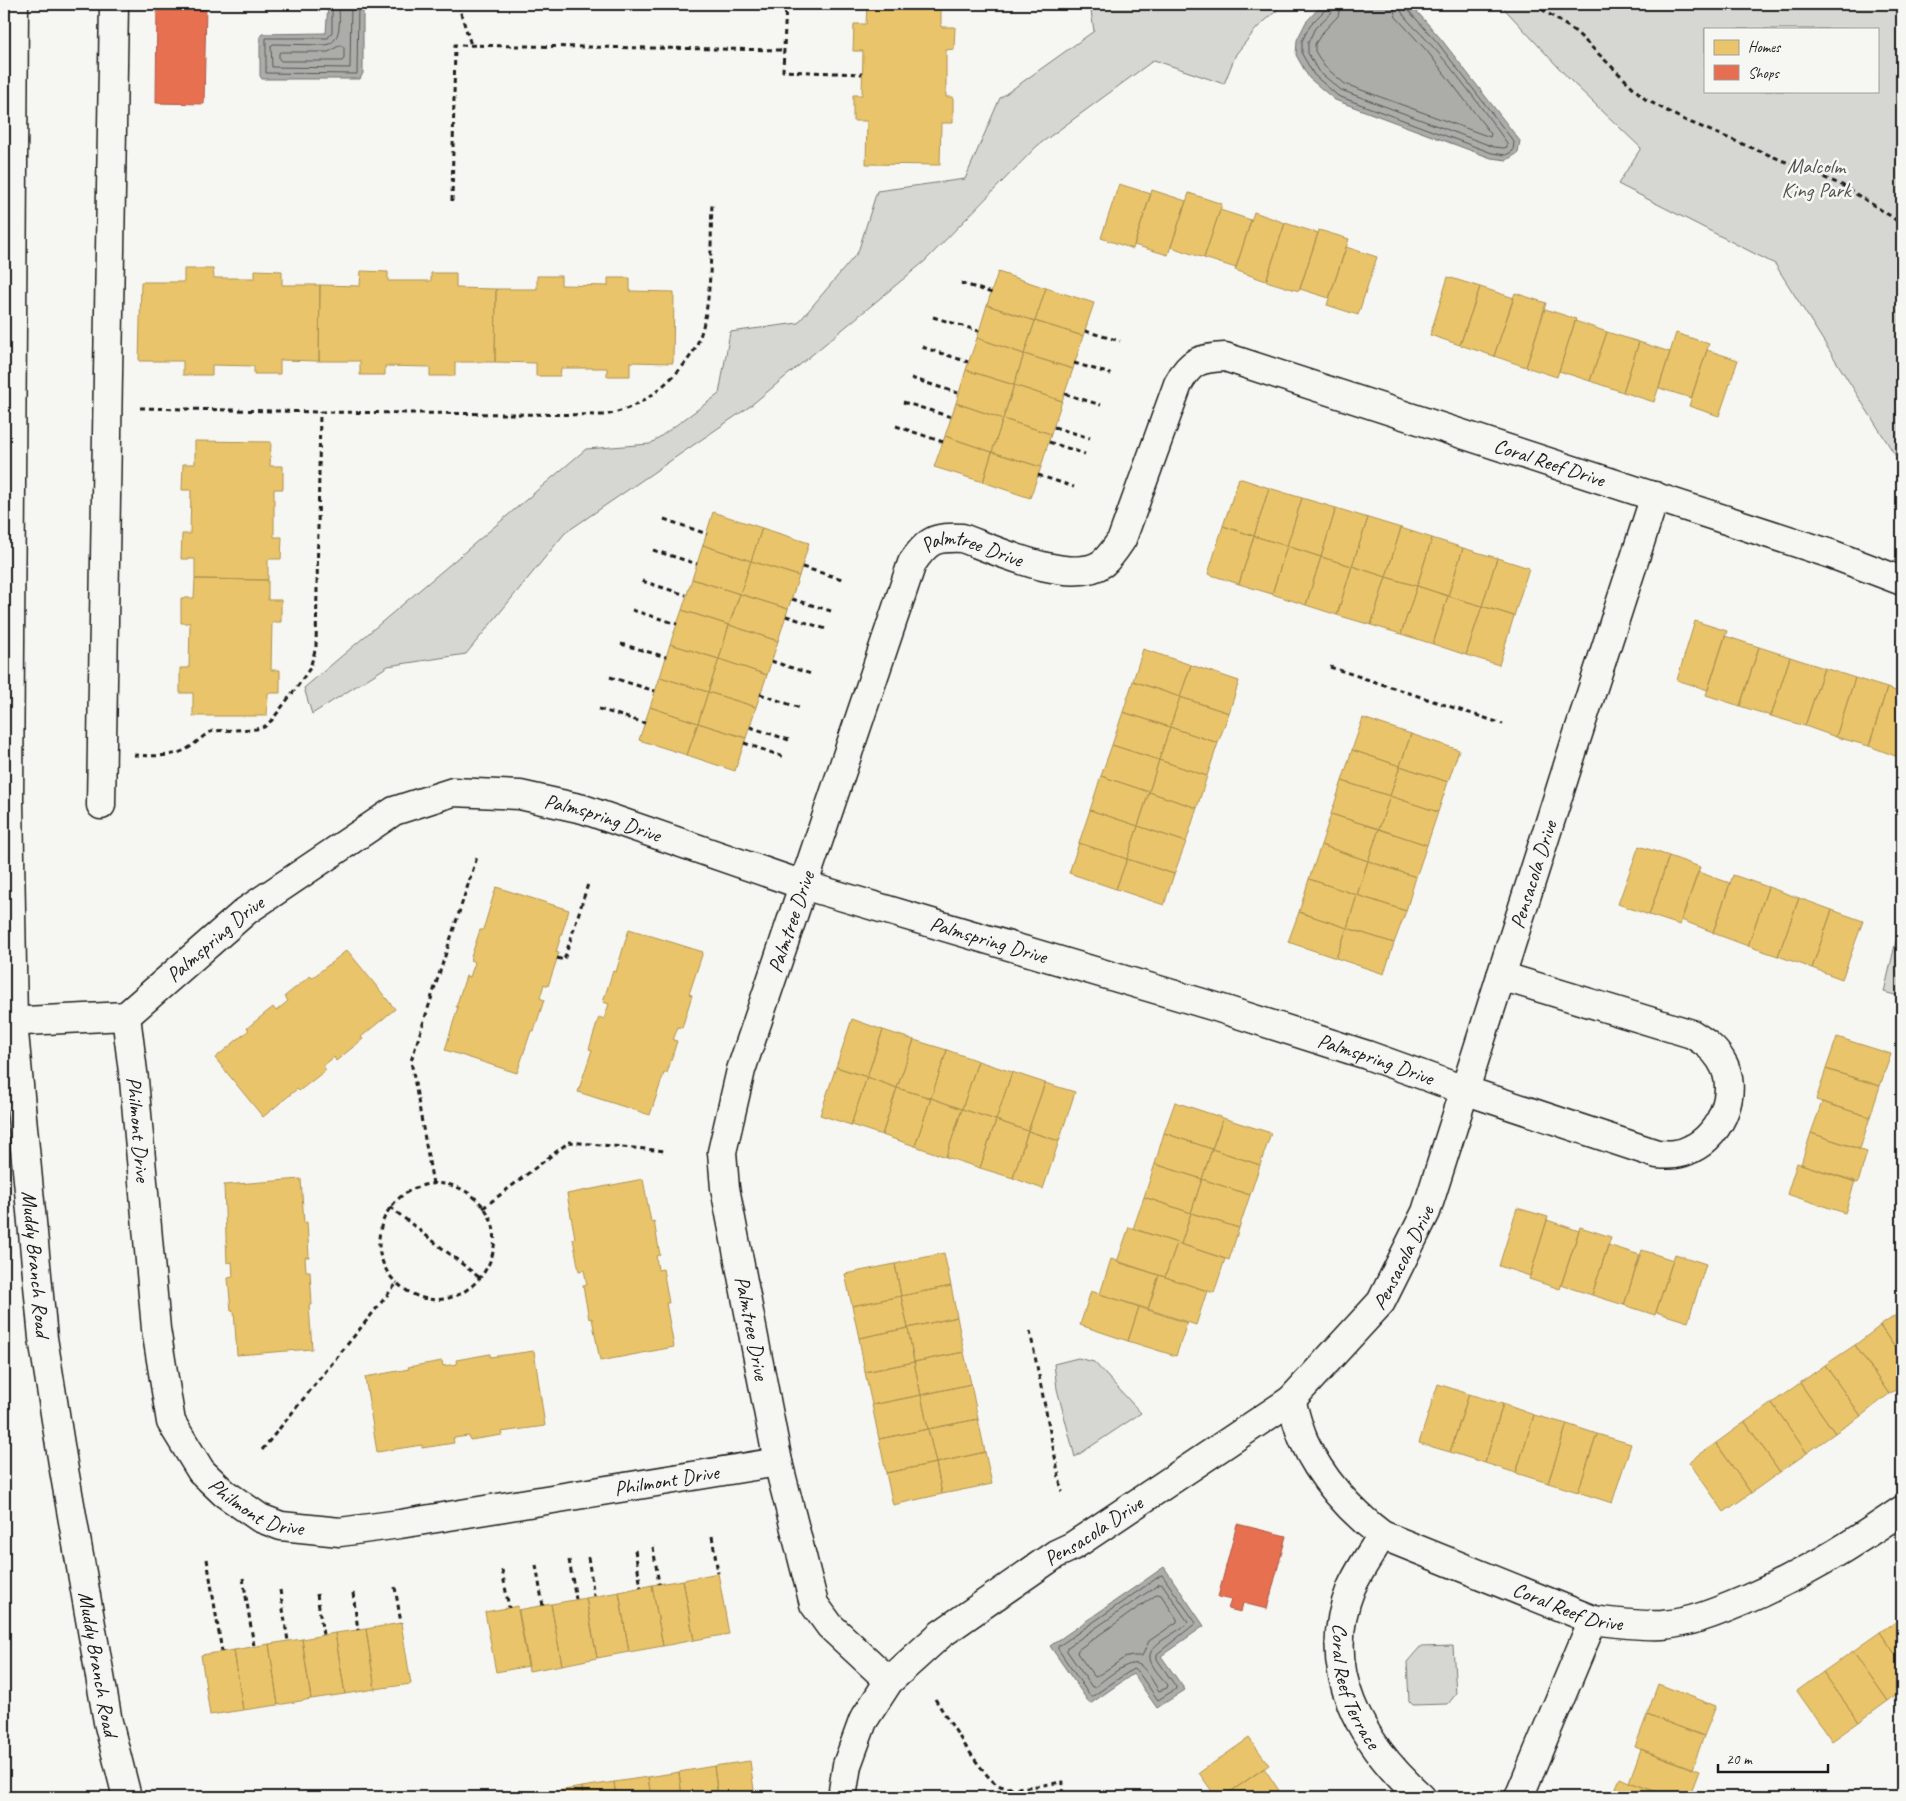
<svg xmlns="http://www.w3.org/2000/svg" width="1906" height="1801" font-family="Caveat,sans-serif">
<rect width="100%" height="100%" fill="#f6f6f2"/>
<filter id="ink" filterUnits="userSpaceOnUse"><feTurbulence type="fractalNoise" baseFrequency=".02" numOctaves="2"/><feDisplacementMap in="SourceGraphic" scale="10" xChannelSelector="R" yChannelSelector="G"/><feConvolveMatrix kernelMatrix="1 2 1 2 8 2 1 2 1" color-interpolation-filters="sRGB"/></filter>
<g filter="url(#ink)">
<path fill="#d6d6d2" stroke="#797977" fill-rule="evenodd" d="M1090,4h194l-27,24 -21,26 -12,30 -70,-24 -117,86 -112,115 -176,146 -184,126 -99,121 -78,12 -76,48 -8,-26 282,-239 64,-5 69,-50 11,-62 68,-9 60,-71 19,-61 88,-12 35,-81 94,-67z
M1500,4h402v462l-127,-202 -157,-80 23,-36 -70,-67zM1705,29h172v62h-172z
M1902,915v82l-18,-5z
M1078,1358l16,4 47,51 -66,44 -18,-68 -3,-25z
M1453,1646l3,48 -8,10 -35,1 -4,-4 -2,-39 13,-15z"/>
<path fill="#acaca9" stroke="#727271" d="M328,4h35v69l-3,6h-98l-2,-3v-39l2,-3 64,-1z
M1327,4h79l6,2 29,33 79,102 -2,12 -11,7 -16,-2 -156,-58 -26,-22 -13,-23 1,-15 9,-18 14,-15z
M1164,1567l40,59 -43,30 24,34 -28,18 -24,-34 -43,30 -40,-58z"/>
<path fill="#e9c46a" stroke="#ac9253" d="M738,4h26v4h-26z
M808,4h23v5l-23,-1z
M867,4h74v23h14l-1,22 -8,1v47h7v26h-12l-1,42 -74,-1 1,-43h-14v-26h9l1,-44h-10l1,-27h12z
M1119,184l32,10 -18,55 -32,-11z
M1152,190l34,11 -18,54 -34,-10z
M1189,193l33,11 -18,54 -33,-11z
M1220,210l31,10 -15,48 -32,-10z
M1254,212l31,11 -19,58 -31,-11z
M1285,223l33,10 -19,58 -33,-10z
M1319,230l30,9 -20,59 -29,-9z
M1346,247l31,10 -19,58 -31,-10z
M184,269h29l1,9h41v-8l27,1v14h38l-1,76 -39,-1v14h-26v-8l-42,-1v10h-29v-14h-44l2,-79h43z
M361,271l27,1v9h43v-8h25v15l40,1 -1,73h-40v14h-25v-9l-45,-1v9h-25v-14h-41l1,-76 40,1z
M998,272l48,16 -11,33 -48,-16z
M537,276h24v9l47,1v-8h22v13l44,1 -1,71 -43,-1v14h-23v-8h-46l-1,8h-24v-13l-41,-1 1,-73h41z
M1448,277l32,10 -20,58 -30,-10z
M1480,287l34,11 -20,58 -34,-11z
M1046,288l48,15 -11,33 -48,-15z
M1515,293l31,10 -20,64 -32,-11z
M987,305l48,16 -11,33 -47,-16z
M1545,309l31,10 -19,58 -31,-10z
M1035,321l48,15 -10,33 -49,-15z
M1575,321l32,11 -17,49 -31,-10z
M1607,332l32,10 -16,50 -33,-11z
M1676,333l33,11 -18,54 -32,-10z
M977,338l47,16 -10,31 -48,-15z
M1639,342l31,10 -16,50 -31,-10z
M1707,350l31,10 -19,56 -30,-10z
M1024,354l49,15 -11,32 -48,-16z
M966,370l48,15 -11,34 -47,-16z
M1014,385l48,16 -11,33 -48,-15z
M956,403l47,16 -11,33 -47,-16z
M1003,419l48,15 -10,33 -49,-15z
M945,436l47,16 -9,30 -49,-15z
M195,441l76,1 -1,24h13v23h-9v48h8l-1,22h-13v21l-73,-1v-20h-14l1,-25h8l1,-44h-9l1,-26h12z
M992,452l49,15 -11,31 -47,-16z
M1239,478l30,10 -15,48 -31,-10z
M1269,488l33,10 -15,48 -33,-10z
M1302,498l34,10 -15,49 -34,-11z
M1336,508l32,10 -16,48 -31,-9z
M713,512l49,16 -11,33 -48,-16z
M1368,518l33,10 -15,49 -34,-11z
M1223,526l31,10 -15,48 -31,-10z
M762,528l47,15 -10,33 -48,-15z
M1401,528l31,10 -15,48 -31,-9z
M1254,536l33,10 -15,48 -33,-10z
M1432,538l31,10 -15,48 -31,-10z
M703,545l48,16 -11,33 -48,-15z
M1287,546l34,11 -15,48 -34,-11z
M1463,548l34,10 -15,48 -34,-10z
M1321,557l31,9 -15,49 -31,-10z
M1497,558l32,10 -15,48 -32,-10z
M751,561l48,15 -11,33 -48,-15z
M1352,566l34,11 -15,48 -34,-10z
M1386,577l31,9 -16,48 -30,-9z
M195,579l73,1v20h13v22h-9l-1,48h9v23h-12l-1,23h-74v-23h-13v-25h9l1,-45h-9v-25h13z
M692,579l48,15 -11,31 -47,-15z
M1417,586l31,10 -15,48 -32,-10z
M740,594l48,15 -10,32 -49,-16z
M1448,596l34,10 -16,49 -33,-11z
M1482,606l32,10 -15,49 -33,-10z
M682,610l47,15 -10,34 -49,-15z
M1695,621l32,10 -19,59 -31,-10z
M729,625l49,16 -11,34 -48,-16z
M1725,636l34,11 -19,59 -34,-11z
M670,644l49,15 -11,33 -48,-15z
M1759,647l31,10 -19,59 -31,-10z
M1143,649l48,16 -11,32 -47,-16z
M1790,657l34,11 -19,58 -34,-10z
M719,659l48,16 -11,32 -48,-15z
M1191,665l48,16 -10,32 -49,-16z
M1824,668l31,10 -19,59 -31,-11z
M660,677l48,15 -10,31 -48,-16z
M1855,678l32,10 -18,58 -33,-9z
M1133,681l47,16 -10,30 -47,-15z
M1887,688l15,5v52l-4,12 -29,-11z
M708,692l48,15 -10,31 -48,-15z
M1180,697l49,16 -11,30 -48,-16z
M650,707l48,16 -11,32 -48,-15z
M1123,712l47,15 -11,33 -47,-15z
M1363,718l48,16 -11,32 -48,-16z
M698,723l48,15 -11,33 -48,-16z
M1170,727l48,16 -11,33 -48,-16z
M1411,734l48,16 -11,32 -48,-16z
M1112,745l47,15 -10,32 -48,-16z
M1352,750l48,16 -10,30 -48,-15z
M1159,760l48,16 -10,32 -48,-16z
M1400,766l48,16 -10,30 -48,-16z
M1101,776l48,16 -11,34 -48,-16z
M1342,781l48,15 -11,33 -48,-15z
M1149,792l48,16 -11,34 -48,-16z
M1390,796l48,16 -11,33 -48,-16z
M1090,810l48,16 -11,33 -48,-16z
M1331,814l48,15 -11,32 -47,-16z
M1138,826l48,16 -12,32 -47,-15z
M1379,829l48,16 -11,32 -48,-16z
M1079,843l48,16 -11,30 -47,-16z
M1321,845l47,16 -11,34 -48,-16z
M1639,846l30,10 -20,59 -31,-11z
M1669,856l31,11 -20,58 -31,-10z
M1127,859l47,15 -10,31 -48,-16z
M1368,861l48,16 -10,34 -49,-16z
M1698,872l32,11 -17,49 -32,-12z
M1733,875l35,12 -20,59 -35,-13z
M1309,879l48,16 -10,33 -48,-16z
M496,887l73,23 -13,42 3,1 -11,33 -4,-2 -4,14 4,2 -10,31h-3l-14,42 -72,-23 13,-43h-2l10,-31 4,1 5,-15 -5,-2 10,-30h3z
M1768,887l31,11 -21,58 -30,-10z
M1357,895l49,16 -12,32 -47,-15z
M1799,898l33,12 -20,58 -34,-12z
M1832,910l31,11 -21,58 -30,-11z
M1299,912l48,16 -11,30 -48,-16z
M1347,928l47,15 -10,31 -48,-16z
M629,929l74,23 -14,42 3,1 -10,33 -4,-1 -5,13 4,1 -10,32h-3l-14,42 -72,-23 14,-42 -3,-1 10,-32 5,2 5,-15 -6,-2 10,-31 3,1z
M347,950l48,59 -34,28 2,2 -27,22 -2,-4 -11,9 3,4 -27,21 -2,-2 -34,28 -48,-59 34,-28 -2,-2 26,-21 3,4 12,-10 -3,-5 25,-20 2,2z
M852,1019l31,11 -16,47 -31,-10z
M883,1030l31,10 -17,48 -30,-11z
M1837,1037l54,17 -11,32 -54,-17z
M914,1040l33,10 -16,48 -34,-10z
M947,1050l31,11 -16,48 -31,-11z
M978,1061l34,11 -16,48 -34,-11z
M836,1067l31,10 -16,48 -31,-10z
M1826,1069l54,17 -10,31 -54,-17z
M1012,1072l33,11 -17,48 -32,-11z
M867,1077l30,11 -15,47 -31,-10z
M1045,1083l30,9 -16,49 -31,-10z
M897,1088l34,10 -16,48 -33,-11z
M931,1098l31,11 -16,48 -31,-11z
M1175,1102l48,16 -11,31 -48,-16z
M1822,1102l48,15 -10,32 -49,-16z
M962,1109l34,11 -16,48 -34,-11z
M1223,1118l48,15 -11,32 -48,-16z
M996,1120l32,11 -15,47 -33,-10z
M1028,1131l31,10 -16,48 -30,-11z
M1164,1133l48,16 -10,30 -47,-15z
M1811,1133l56,19 -9,31 -57,-19z
M1212,1149l48,16 -10,30 -48,-16z
M1797,1163l58,18 -10,32 -58,-19z
M1155,1164l47,15 -11,34 -47,-16z
M301,1179l3,44 3,-1 2,35h-4l1,14h4l2,34h-3l3,44 -75,6 -3,-44h-3l-3,-33 5,-1 -1,-15 -5,1 -3,-78z
M643,1179l8,43 3,-1 1,6 5,28 -4,1 2,14 5,-1 6,34h-3l8,44 -74,14 -8,-43 -3,1 -6,-33 4,-1 -3,-15 -5,1 -6,-32 2,-1 -8,-44z
M1202,1179l48,16 -11,33 -48,-15z
M1144,1197l47,16 -10,31 -48,-15z
M1517,1208l31,9 -18,59 -31,-10z
M1191,1213l48,15 -10,32 -48,-16z
M1547,1220l32,11 -19,58 -31,-10z
M1129,1227l48,16 -12,34 -48,-15z
M1580,1227l31,10 -19,58 -31,-10z
M1177,1243l48,16 -11,34 -49,-16z
M1608,1245l32,10 -16,50 -32,-10z
M1642,1250l31,10 -18,55 -31,-10z
M944,1253l7,33 -50,10 -6,-32z
M1675,1254l31,10 -18,58 -32,-10z
M1111,1259l48,16 -11,34 -48,-15z
M895,1264l6,32 -49,10 -7,-32z
M1159,1275l48,16 -11,34 -48,-16z
M951,1286l6,31 -49,11 -7,-32z
M1091,1291l48,16 -11,34 -48,-16z
M901,1296l7,32 -49,10 -7,-32z
M1139,1307l48,16 -11,33 -48,-15z
M1902,1311v47l-22,-32z
M957,1317l7,35 -50,10 -6,-34z
M1880,1326l22,32v28l-13,8 -34,-49z
M908,1328l6,34 -49,10 -6,-34z
M1855,1345l34,49 -28,22 -36,-51z
M534,1351l11,75 -44,6 1,3 -32,5 -1,-4 -16,2 1,5 -32,5v-3l-45,7 -12,-75 44,-8 -1,-2 34,-6 1,5 14,-2 -1,-4 34,-6v3z
M964,1352l7,32 -50,11 -7,-33z
M914,1362l7,33 -49,10 -7,-33z
M1825,1365l36,51 -26,17 -35,-50z
M1800,1383l35,50 -28,20 -35,-50z
M971,1384l7,35 -50,10 -7,-34z
M1438,1384l31,10 -19,58 -31,-9z
M1469,1394l34,10 -18,59 -35,-11z
M921,1395l7,34 -49,10 -7,-34z
M1772,1403l35,50 -27,19 -35,-50z
M1503,1404l31,11 -18,58 -31,-10z
M1534,1415l33,9 -19,59 -32,-10z
M978,1419l7,33 -49,11 -8,-34z
M1745,1422l35,50 -29,21 -35,-50z
M1567,1424l30,10 -19,58 -30,-9z
M928,1429l8,34 -50,10 -7,-34z
M1597,1434l34,10 -19,59 -34,-11z
M1716,1443l35,50 -27,19 -35,-50z
M985,1452l7,32 -50,10 -6,-31z
M936,1463l6,31 -49,11 -7,-32z
M718,1573l11,61 -35,6 -11,-60z
M683,1580l11,60 -31,6 -11,-61z
M652,1585l11,61 -34,6 -10,-60z
M619,1592l10,60 -32,6 -11,-60z
M586,1598l11,60 -35,7 -11,-61z
M551,1604l11,61 -33,6 -11,-61z
M518,1606l11,60 -33,6 -11,-60z
M1902,1616v48l-22,-32z
M401,1623l10,61 -36,5 -9,-60z
M366,1629l9,60 -30,5 -10,-61z
M1880,1632l22,32v27l-14,10 -35,-50z
M335,1633l10,61 -34,5 -9,-60z
M302,1639l9,60 -33,6 -9,-61z
M269,1644l9,61 -35,5 -9,-60z
M234,1650l9,60 -33,5 -9,-60z
M1853,1651l35,50 -29,21 -36,-50z
M1823,1672l36,50 -27,19 -35,-50z
M1658,1684l58,22 -12,30 -57,-21z
M1647,1715l57,21 -12,33 -57,-22z
M1249,1738l20,27 -46,32h-7l-17,-24z
M1641,1749l58,22 -10,26h-18l-42,-15z
M750,1761l5,36h-37l-4,-31z
M714,1766l4,31h-36l-3,-25z
M1264,1768l18,27 -3,2h-56z
M679,1772l3,25h-31l-3,-20z
M648,1777l3,20h-35l-2,-15z
M1620,1778l9,4 42,15h-59z
M614,1782l2,15h-33l-1,-10z
M582,1787l1,10h-37v-4z
M546,1793v4h-29z"/>
<path fill="#e76f51" stroke="#aa5641" d="M157,4h49l-2,100 -48,-1z
M1237,1524l49,12 -19,73 -24,-6 -2,9 -13,-3 3,-9 -13,-3z"/>
<g fill="none" stroke-linecap="round" stroke-linejoin="round">
<path stroke="#565654" stroke-width="1" d="M332,4v28l-4,6h-62v35l91,1 1,-70
M339,4c0,14 4,37 -13,41l-53,-1 -2,2 1,21 78,1 1,-64
M1327,4l-1,5 -16,16 -8,16v13l12,21 24,21 154,57 14,2 7,-4 1,-9 -77,-100 -30,-33 -2,-5
M1334,4l-2,8 -17,16 -7,15v10l10,18 23,19 153,57 10,1 3,-1v-4c-26,-36 -52,-73 -83,-106 -8,-9 -24,-21 -25,-33
M1341,4l-3,12 -16,17 -7,11v7l9,15 21,18 145,53 1,-3 -64,-83 -31,-34 -4,-13
M341,45l3,3v11l-2,2h-61l-2,-2v-6l2,-1h47z
M1162,1575l34,48 -39,31v5l19,28v2l-18,11 -20,-28 -5,-3 -40,27h-3l-32,-47v-2z
M1160,1584l3,1 25,37c-8,11 -41,21 -38,37 2,9 12,19 18,26l-1,3 -8,3c-5,-7 -11,-20 -19,-26 -11,-7 -36,15 -45,22h-3l-25,-36v-3z
M1158,1594l3,1 16,24v3l-28,19 -7,15h-10l-8,2 -28,19 -2,-1 -17,-23 1,-3z"/>
<defs>
<g id="minor">
<path d="M101,805l13,-801"/>
<path id="s1" d="M126,1016l8,64 22,249 15,93 30,49 23,22 36,25 21,8 59,6 60,-8 378,-62"/>
<path id="s2" d="M4,1022l122,-6 120,-105 148,-100 59,-19 67,3 63,14 220,76 413,122 151,48 97,35 193,64c13,1 23,1 34,-5 31,-14 49,-60 30,-89 -7,-12 -18,-19 -29,-26l-191,-58"/>
<path id="s3" d="M1291,1400c4,13 7,28 13,41 16,36 46,70 78,94l211,85c23,3 46,6 69,5 28,-2 55,-13 81,-24 58,-25 107,-55 159,-91"/>
<path id="s4" d="M1382,1535c-10,17 -23,35 -31,53 -33,82 10,155 70,209"/>
<path id="s5" d="M889,1681l-59,-55 -16,-22 -36,-142 -53,-274 -3,-36 19,-82 171,-507c16,-23 22,-26 50,-25 33,12 110,48 141,25 8,-7 13,-15 19,-24l56,-155c12,-23 22,-26 47,-27l606,197 71,27"/>
<path id="s6" d="M842,1797l5,-32 16,-44 26,-40 52,-47 115,-80 17,-8 218,-146 90,-98 45,-90 150,-472 79,-244"/>
<path d="M1519,1797l74,-177"/>
</g>
<g id="major">
<path id="s7" d="M14,4l-5,798 4,220 30,316 20,126 45,258 19,75"/>
</g>
</defs>
<use href="#minor" stroke="#1c1c1c" stroke-width="31"/>
<use href="#major" stroke="#1c1c1c" stroke-width="31"/>
<path stroke="#1c1c1c" stroke-width="3" stroke-dasharray="5 4" stroke-linecap="butt" d="M458,4l13,41
M786,4l-3,67 79,3
M1534,4l42,28 69,67 37,20 160,66 50,32 10,8
M452,201l3,-156 329,5
M961,283l31,10
M933,317l46,14
M1085,331l35,10
M922,347l46,15
M1074,363l37,11
M911,378l47,15
M1065,394l36,11
M903,402l48,15
M140,408l180,4 285,3c25,-5 45,-16 63,-34 10,-9 18,-18 25,-29 21,-35 17,-107 19,-148
M896,426l47,16
M1054,427l36,11
M1049,442l36,12
M1038,475l36,12
M664,519l43,15
M653,550l44,14
M802,567l40,12
M642,581l44,14
M792,599l39,12
M632,610l45,14
M786,616l40,13
M621,644l45,13
M771,661l40,13
M1330,667l173,57
M610,677l45,14
M760,694l40,14
M599,709l46,14
M750,727l39,13
M744,743l40,14
M134,755c19,1 40,3 56,-8 8,-5 14,-13 23,-16l43,-2 8,-2 8,-7 25,-33 13,-19 6,-21 4,-235
M557,958l7,2 24,-76
M433,1184l-22,-123 66,-204
M390,1207l90,71
M483,1208l86,-66 97,9
M1030,1331l32,161
M262,1450l135,-167c58,54 134,-36 78,-85 -43,-37 -105,2 -95,56 3,11 8,22 17,29
M712,1536l6,37
M653,1547l6,37
M635,1550l6,38
M588,1557l6,39
M207,1559l15,93
M569,1560l7,39
M536,1565l7,41
M502,1570l7,38
M243,1578l11,68
M395,1587l6,36
M280,1590l8,51
M353,1593l5,37
M317,1594l6,41
M935,1699c12,18 47,77 63,86 13,7 50,-1 65,-3l-1,12"/>
<use href="#minor" stroke="#f6f6f2" stroke-width="28"/>
<use href="#major" stroke="#f6f6f2" stroke-width="28"/>
</g>
</g>
<g text-anchor="middle" stroke-width="5" stroke-linejoin="round" paint-order="stroke">
<g font-size="21" fill="#545453" stroke="#f6f6f2">
<text x="1816" y="173">Malcolm<tspan x="1816" dy="24">King Park</tspan></text>
</g>
<g font-size="21" fill="#1c1c1c" stroke="#f6f6f2">
<text dy="7" stroke="none"><textPath href="#s5" startOffset="1991">Coral Reef Drive</textPath></text>
<text dy="7" stroke="none"><textPath href="#s5" startOffset="1260">Palmtree Drive</textPath></text>
<text dy="7" stroke="none"><textPath href="#s2" startOffset="675">Palmspring Drive</textPath></text>
<text dy="7" stroke="none"><textPath href="#s6" startOffset="1206">Pensacola Drive</textPath></text>
<text dy="7" stroke="none"><textPath href="#s5" startOffset="810">Palmtree Drive</textPath></text>
<text dy="7" stroke="none"><textPath href="#s2" startOffset="240">Palmspring Drive</textPath></text>
<text dy="7" stroke="none"><textPath href="#s2" startOffset="1080">Palmspring Drive</textPath></text>
<text dy="7" stroke="none"><textPath href="#s2" startOffset="1485">Palmspring Drive</textPath></text>
<text dy="7" stroke="none"><textPath href="#s1" startOffset="114">Philmont Drive</textPath></text>
<text dy="7" stroke="none"><textPath href="#s6" startOffset="801">Pensacola Drive</textPath></text>
<text dy="7" stroke="none"><textPath href="#s7" startOffset="1261">Muddy Branch Road</textPath></text>
<text transform="translate(752 1328) rotate(79)" y="7">Palmtree Drive</text>
<text dy="7" stroke="none"><textPath href="#s1" startOffset="954">Philmont Drive</textPath></text>
<text dy="7" stroke="none"><textPath href="#s1" startOffset="534">Philmont Drive</textPath></text>
<text dy="7" stroke="none"><textPath href="#s6" startOffset="381">Pensacola Drive</textPath></text>
<text dy="7" stroke="none"><textPath href="#s3" startOffset="366">Coral Reef Drive</textPath></text>
<text dy="7" stroke="none"><textPath href="#s7" startOffset="1666">Muddy Branch Road</textPath></text>
<text dy="7" stroke="none"><textPath href="#s4" startOffset="164">Coral Reef Terrace</textPath></text>
</g>
</g>
<rect width="1906" height="1801" fill="none" stroke="#f6f6f2" stroke-width="20"/>
<rect x="10" y="10" width="1886" height="1781" fill="none" stroke="#1c1c1c" stroke-width="2" filter="url(#ink)"/>
<rect x="1704" y="28" width="175" height="65" fill="#f6f6f2" stroke="#9f9f9c"/>
<rect x="1714" y="40" width="25" height="15" fill="#e9c46a" stroke="#9f9f9c"/>
<text x="1748" y="52" font-size="15" fill="#1c1c1c">Homes</text>
<rect x="1714" y="65" width="25" height="15" fill="#e76f51" stroke="#9f9f9c"/>
<text x="1748" y="78" font-size="15" fill="#1c1c1c">Shops</text>
<path d="M1718 1764v8h110v-8" fill="none" stroke="#1c1c1c" stroke-width="2.5"/>
<text x="1726" y="1764" font-size="15" fill="#1c1c1c" stroke="#f6f6f2" stroke-width="4" paint-order="stroke">20 m</text>
</svg>
